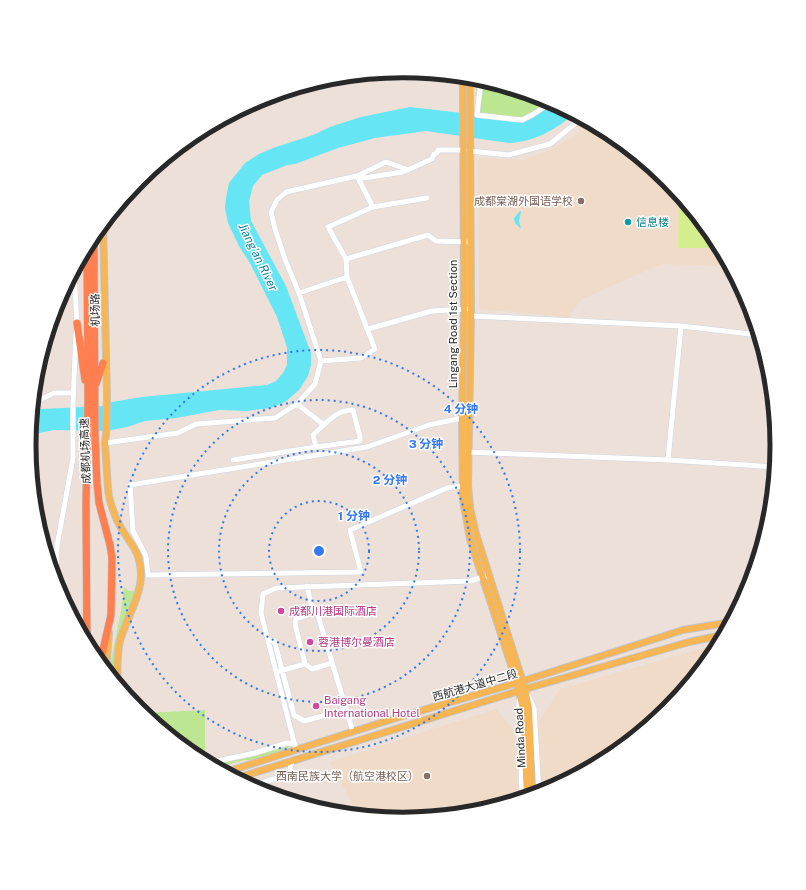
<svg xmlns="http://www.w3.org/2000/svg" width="806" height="890" font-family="'Public Sans','Noto Sans SC',sans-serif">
<rect width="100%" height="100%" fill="#ece0d9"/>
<path fill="#efdbc7" d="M587,121l24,13 57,47 46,56 15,29 -67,-2 -80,35 -14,18 -89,-8 -1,-151 46,2 28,-11 25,-14z
M718,644l-4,9 -47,57 -56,46 -65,35 -10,3v-6l5,-1 -3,-64 22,-34z
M496,709l20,24 1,56h5l4,8 -50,15 -73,7 -45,-4 -28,-53z"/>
<path fill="#bde692" d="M476,78l70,22 6,2 -30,18 -45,-5z
M124,587l5,4h8l-19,51 -4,18 1,20 -5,-5v-9l11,-55z
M135,705l9,8 61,-3v51l-10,-5z
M288,746h2v1l-31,11 -9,2h-6l-27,8 -4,-3 37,-8z"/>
<path fill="#d5ee8d" d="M679,195l35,42 6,11h-42z"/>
<path fill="#66e6f4" d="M552,102l22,12c-19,16 -40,28 -65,29l-83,-12 -51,7 -37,10 -43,16 -8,1 -25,10 -9,11 -4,15 2,20 35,65 25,67v12l-3,11 -9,14 -14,12 -15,6 -23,3 -28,-1 -43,8 -31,3 -18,6 -21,4 -52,-1 -24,5 2,-22 9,-4 63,-3 8,-4 30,-5 125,-12 9,-4 7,-8 4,-8v-18l-10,-30 -27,-54 -11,-17 -11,-23 -3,-15 1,-10 3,-15 16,-20 14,-9 14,-6 40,-13 17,-8 31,-10 49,-10 112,13z
M520,211h1l-2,10 2,8 -6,-6 -1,-5z"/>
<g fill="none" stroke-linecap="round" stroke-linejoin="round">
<defs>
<path id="minor" d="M481,80l-4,35 45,5 10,-5 20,-13
M470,151l38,4 42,-11 32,-26
M357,176l7,2 39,-6 29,-13 2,-5 3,-1 1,-3h26
M357,176l16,31
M346,259l82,-24 8,6 31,1
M74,271l3,54
M299,293l48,-16
M471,316l210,10 78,9
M368,329l64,-18 35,-2
M321,361l40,-3 14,-9 -28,-72 -1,-18 -18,-32 45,-20 54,-9
M33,403l21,-10h19
M297,404l27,21
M462,418l-33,7 -62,22 -237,38 3,46 13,25 2,19 213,-3 -11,-42 97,-42 15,-2
M105,443l73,-10 18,-9 79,-6 22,-14 18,-20 6,-23 -22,-68 -13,-31 -11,-33 -4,-17 6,-12 9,-8 71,-16 29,-14 23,8
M466,452l202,8 107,7
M233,460l83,-13 -3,-12c11,-10 24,-26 40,-25l7,27v4l-44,6
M668,460l13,-134
M767,527l8,-58
M56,584l1,-38 16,-88v-55l3,-70
M307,586l5,21 5,5 36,120
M268,641l6,-1 20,75 10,6 41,-11
M305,664l-10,-40 1,-5 21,-7
M280,671l25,-7 7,5 20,-6
M528,695l6,13 5,85
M519,700l3,98
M296,750l-35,-137 2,-19 13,-6 194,-7 16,-5
M208,763l47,-10 32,-10 8,1
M252,786l37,-12 3,-13"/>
<path id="major" d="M463,77l1,232 -2,109 1,81 7,40 47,144 6,26 4,87
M470,78l1,238 -3,169 2,23 6,26 49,155 4,19 3,87
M103,223l4,174 -1,37 -1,9 3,46c1,11 6,25 11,35 10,20 21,24 22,50 0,23 -15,45 -21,67 -3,14 -3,29 -2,43
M106,670l3,-37
M226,772l170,-54 127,-37 160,-51 48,-8
M237,778l288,-89 164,-47 34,-7"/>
<path id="highway" d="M94,235l1,199 2,49 2,20 11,42 2,13 -1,57 -11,48
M77,323l8,57
M96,384l7,-21
M87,643l-1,-138 2,-104 -1,-154"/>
</defs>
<use href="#minor" stroke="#ced6e2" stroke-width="6"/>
<use href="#major" stroke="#c3c3c3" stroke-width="8"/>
<use href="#highway" stroke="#c3c3c3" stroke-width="8"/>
<use href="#minor" stroke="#fff" stroke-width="5"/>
<use href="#major" stroke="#f7b553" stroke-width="6"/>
<use href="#highway" stroke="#ff7f51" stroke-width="7"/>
</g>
<g fill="none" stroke="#3277f4" stroke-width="2" stroke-dasharray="2 4">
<circle cx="319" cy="551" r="50"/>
<circle cx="319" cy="551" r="100"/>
<circle cx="319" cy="551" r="151"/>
<circle cx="319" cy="551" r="201"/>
</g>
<g fill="#8d6e63" stroke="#fff" stroke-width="1.5">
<circle cx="581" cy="201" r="4"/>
<circle cx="427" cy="776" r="4"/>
</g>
<circle fill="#0f9aa8" stroke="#fff" stroke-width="1.5" cx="628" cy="222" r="4"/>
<g fill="#d1479c" stroke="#fff" stroke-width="1.5">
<circle cx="281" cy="611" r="4"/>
<circle cx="310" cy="642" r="4"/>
<circle cx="316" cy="706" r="4"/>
</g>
<g text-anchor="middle" stroke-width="3" stroke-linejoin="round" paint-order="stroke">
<g font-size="11" fill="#785e54" stroke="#fff" text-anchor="end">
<text x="573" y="205">成都棠湖外国语学校</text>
<text x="419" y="780">西南民族大学（航空港校区）</text>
</g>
<g font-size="11" fill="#0d838f" stroke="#fff" text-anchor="start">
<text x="636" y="226">信息楼</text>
</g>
<g font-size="11" fill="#282828" stroke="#fff">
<text transform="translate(95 310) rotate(-91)" y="4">机场路</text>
<text transform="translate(453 324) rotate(-90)" y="4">Lingang Road 1st Section</text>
<text transform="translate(85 451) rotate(-92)" y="4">成都机场高速</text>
<text transform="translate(475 685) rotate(-16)" y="4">西航港大道中二段</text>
<text transform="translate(520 738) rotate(-93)" y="4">Minda Road</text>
</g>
<g font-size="11" fill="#b23c85" stroke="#fff" text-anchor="start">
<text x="289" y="615">成都川港国际酒店</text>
<text x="318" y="646">蓉港博尔曼酒店</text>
<text x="324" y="704">Baigang<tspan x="324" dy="13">International Hotel</tspan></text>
</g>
<g font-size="12" font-style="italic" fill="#087e97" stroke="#fff">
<text transform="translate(258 257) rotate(64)" y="4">Jiang'an River</text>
</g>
</g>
<path d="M0 0H806V890H0ZM36 445a367 367 0 1 1 734 0a367 367 0 1 1-734 0Z" fill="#fff" fill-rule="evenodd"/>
<path fill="none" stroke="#282828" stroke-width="5" d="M36 445a367 367 0 1 1 734 0a367 367 0 1 1-734 0Z"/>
<circle cx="319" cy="551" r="6" fill="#3277f4" stroke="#fff" stroke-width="2"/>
<g font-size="12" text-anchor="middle" font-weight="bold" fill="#3277f4" stroke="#fff" stroke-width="3" stroke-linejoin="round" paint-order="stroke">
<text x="461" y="413">4 分钟</text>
<text x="426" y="448">3 分钟</text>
<text x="390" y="484">2 分钟</text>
<text x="354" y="520">1 分钟</text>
</g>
</svg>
